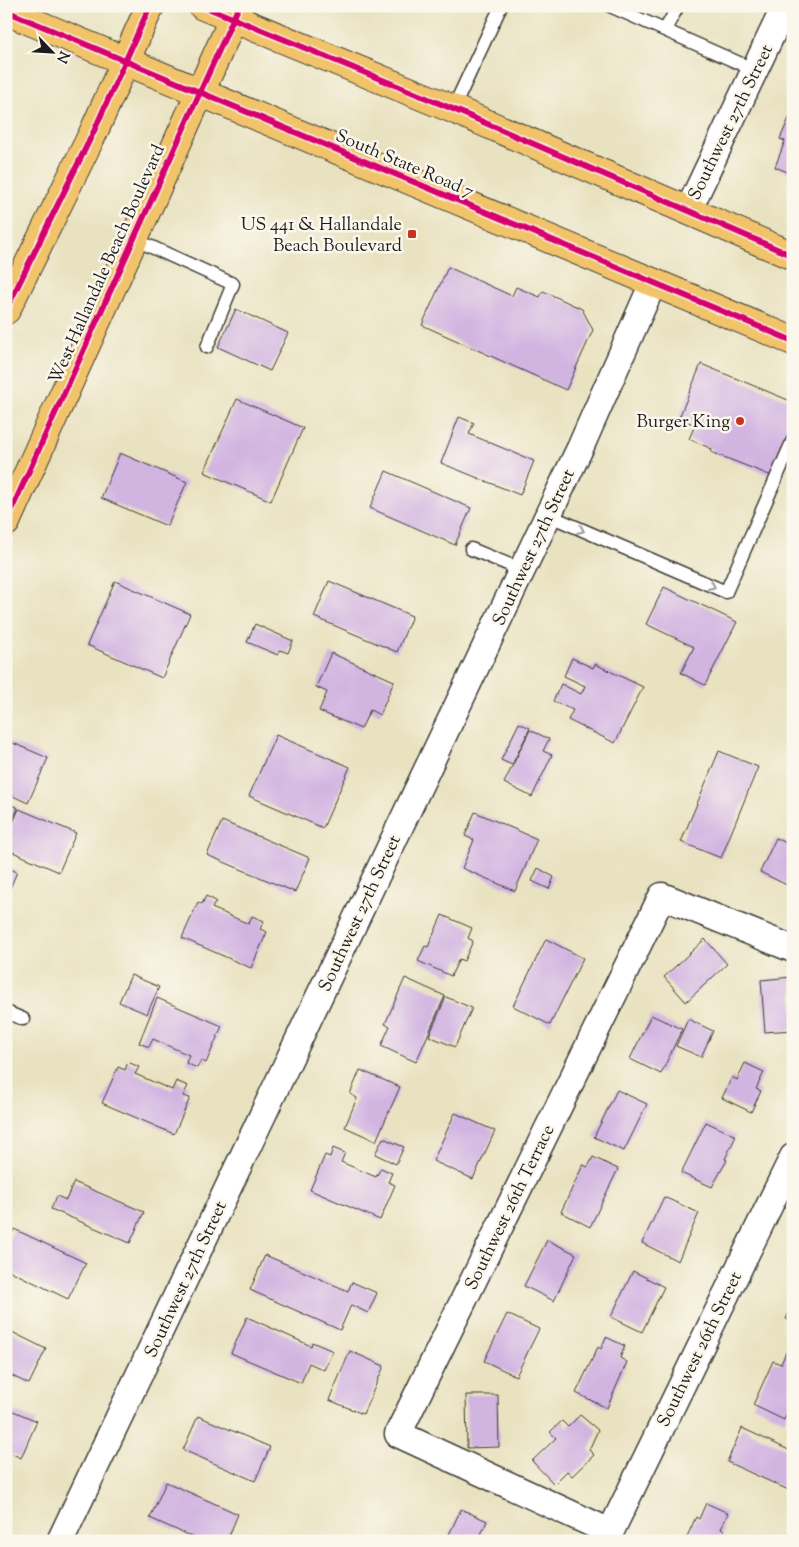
<svg xmlns="http://www.w3.org/2000/svg" width="799" height="1547" font-family="'Sorts Mill Goudy',serif">
<rect width="100%" height="100%" fill="#fbf7ec"/>
<filter id="ink" filterUnits="userSpaceOnUse"><feTurbulence type="fractalNoise" baseFrequency=".02" numOctaves="2"/><feDisplacementMap in="SourceGraphic" scale="10" xChannelSelector="R" yChannelSelector="G"/><feConvolveMatrix kernelMatrix="1 2 1 2 8 2 1 2 1" color-interpolation-filters="sRGB"/></filter>
<filter id="wash" filterUnits="userSpaceOnUse"><feTurbulence type="fractalNoise" baseFrequency=".0096" numOctaves="4" result="noise"/><feDisplacementMap in="SourceGraphic" scale="20" xChannelSelector="R" yChannelSelector="G"/><feGaussianBlur stdDeviation="1.12" result="paint"/><feColorMatrix in="noise" values="0 0 0 0 0 0 0 0 0 0 0 0 0 0 0 0 0 1.4 0 .05"/><feComposite in="paint" operator="in"/></filter>
<g filter="url(#wash)">
<rect width="100%" height="100%" fill="#e9e2c1"/>
<g id="blocks">
<path fill="#d2b4e1" d="M793,109v59l-3,5 -15,-6 10,-26 -5,-2z
M448,267l64,29 4,-9 24,10 3,-6 39,18 11,21 -27,60 -144,-65z
M236,309l52,24 -18,38 -52,-24z
M701,364l92,38v24l-21,50 -61,-24 1,-3 -23,-10 6,-14 -16,-7z
M237,399l66,29 -32,73 -67,-29z
M459,417l15,6 -5,11 65,27 -14,34 -79,-32z
M120,453l67,29 -20,44 -66,-28z
M386,471l85,37 -16,37 -85,-37z
M115,581l75,33 -28,64 -75,-33z
M329,581l83,35 -15,36 -83,-35z
M664,587l73,35 -32,63 -24,-12 13,-26 -48,-23z
M255,624l38,17 -5,12 -8,-3 -2,5 -31,-13z
M331,653l63,28 -14,34 -10,-5 -9,19 -42,-18 8,-19 -11,-5z
M572,658l21,10 2,-4 48,23 -28,56 -47,-23 5,-10 -20,-9 8,-17 20,10 4,-8 -21,-10z
M519,723l11,5 -18,37 -11,-5z
M530,730l19,9 -6,12 9,4 -20,42 -28,-14z
M276,735l74,32 -27,61 -74,-32z
M6,740l42,18 -20,45 -22,-10z
M719,751l39,16 -37,91 -40,-16z
M6,802l12,6 -12,27z
M793,803v13l-5,-3z
M19,809l57,24 -17,39 -53,-23v-10z
M475,812l62,27 -22,52 -53,-23 12,-28 -9,-4z
M222,821l88,37 -15,34 -88,-37z
M776,838l17,8v42l-33,-16z
M6,867l11,5 -11,25z
M538,868l16,9 -5,12 -17,-8z
M206,896l10,5 -4,7 37,16 3,-8 12,5 -4,8 7,3 -16,36 -69,-30 16,-36 4,2z
M442,915l30,13 -4,10 5,3 -9,20 -5,-2 -8,17 -33,-15 7,-15 3,1z
M546,939l37,19 -33,67 -37,-19z
M705,939l22,25 -41,38 -22,-25z
M131,975l28,12 -12,27 -28,-12z
M792,977l1,53 -28,2 -4,-52z
M405,978l40,18 -29,66 -35,-16 9,-20 -5,-2z
M446,997l26,11 -17,39 -26,-11z
M157,998l65,28 -16,37 -5,-3 -4,8 -11,-5 3,-8 -36,-16 -4,8 -10,-4z
M651,1015l31,14 -21,45 -31,-15z
M688,1019l25,12 -12,26 -25,-11z
M128,1062l11,5 -4,7 37,16 4,-9 12,5 -5,10 7,2 -16,36 -72,-31 16,-36 7,3z
M745,1063l19,9 -8,17 5,2 -10,21 -29,-14 10,-21 5,3z
M360,1070l40,17 -24,54 -31,-14 12,-29 -7,-4z
M617,1090l30,14 -23,47 -30,-14z
M455,1113l40,18 -22,48 -40,-18z
M706,1122l30,14 -11,23 2,1 -15,27 -31,-14z
M383,1138l21,9 -8,17 -21,-10z
M333,1148l12,5 -4,9 35,15 5,-9 11,5 -4,9 7,3 -15,35 -70,-30 15,-35 5,2z
M593,1157l25,12 -28,58 -29,-15 22,-47 5,2z
M74,1182l70,30 -14,31 -79,-34 6,-13 9,4z
M664,1197l35,16 -21,48 -36,-18z
M14,1229l72,34 -18,36 -62,-30v-23z
M547,1240l29,14 -22,47 -30,-15z
M265,1255l83,36 4,-9 25,11 -9,20 -17,-8 -11,25 -90,-40z
M633,1271l31,16 -22,45 -31,-15z
M793,1304v18l-7,-3z
M507,1314l32,15 -23,47 -32,-15z
M247,1317l64,29 1,-4 21,9 -9,19 -15,-7 -8,20 -70,-30z
M6,1329l40,20 -17,35 -23,-11z
M606,1337l19,9 -5,12 7,4 -20,46 -31,-15 22,-46 3,2z
M350,1351l34,15 -21,48 -34,-14z
M786,1352l7,3v54l-3,-2 -6,13 -31,-15 20,-44 8,3z
M466,1395h32l1,52 -32,1z
M6,1408l31,13 -16,37 -15,-7z
M580,1415l18,15 -9,20 5,5 -22,21 -5,-5 -13,13 -22,-23 24,-23 -6,-6 12,-11 6,6z
M198,1416l72,31 -15,34 -72,-31z
M742,1428l51,24v40l-66,-30z
M166,1482l72,32 -11,27h-26l-51,-23z
M706,1503l22,10 -7,16 3,1 -5,11h-34l11,-24 3,2z
M461,1509l26,12 -9,20h-32z"/>
</g>
</g>
<g filter="url(#ink)">
<use href="#blocks" fill-opacity="0" stroke="#3b3a35" stroke-width="1"/>
<g fill="none" stroke-linecap="round" stroke-linejoin="round">
<defs>
<path id="service" d="M610,6l145,64
M665,30l13,-24
M453,109l48,-103
M134,239l99,45 -26,63
M548,515l178,77 67,-152
M471,549l51,21
M6,1012l17,7"/>
<path id="minor" d="M688,211l97,-205
M610,1532l-212,-98 264,-538 131,53
M60,1541l521,-1095 72,-163
M606,1541l187,-384"/>
<path id="primary" d="M203,6l250,103 340,147
M6,11l787,330
M6,310l88,-179 56,-125
M6,522l233,-516"/>
</defs>
<use href="#service" stroke="#3b3a35" stroke-width="15"/>
<use href="#minor" stroke="#3b3a35" stroke-width="29"/>
<use href="#primary" stroke="#3b3a35" stroke-width="30"/>
<use href="#service" stroke="#fff" stroke-width="12"/>
<use href="#minor" stroke="#fff" stroke-width="26"/>
<use href="#primary" stroke="#f1c36a" stroke-width="28"/>
<defs>
<path id="cycleway" d="M203,6l250,103 340,147
M6,11l787,330
M6,310l88,-179 56,-125
M6,522l233,-516"/>
</defs>
<use href="#cycleway" stroke="#fbf7ec" stroke-width="9"/>
<use href="#cycleway" stroke="#d6006c" stroke-width="6"/>
</g>
<defs><path id="oneway-chevron" d="M-2-3.5L2.5 0L-2 3.5" fill="none" stroke-width="1.6" stroke-linecap="round" stroke-linejoin="round" transform="scale(1.25)"/></defs>
<g stroke="#999">
<use href="#oneway-chevron" transform="translate(581 530) rotate(23)"/>
<use href="#oneway-chevron" transform="translate(712 586) rotate(23)"/>
</g>
</g>
<g fill="#c8321e" stroke="#fbf7ec" stroke-width="2">
<rect x="407" y="229" width="10" height="10" rx="2.5"/>
<circle cx="740" cy="421" r="5"/>
</g>
<g text-anchor="middle" stroke-width="5" stroke-linejoin="round" paint-order="stroke">
<g font-size="18" fill="#1c1c1c" stroke="#fbf7ec">
<text transform="translate(730 122) rotate(-64)" y="6">Southwest 27th Street</text>
<text transform="translate(405 163) rotate(23)" y="6">South State Road 7</text>
<text transform="translate(106 264) rotate(-66)" y="6">West Hallandale Beach Boulevard</text>
<text transform="translate(533 547) rotate(-65)" y="6">Southwest 27th Street</text>
<text transform="translate(359 913) rotate(-65)" y="6">Southwest 27th Street</text>
<text transform="translate(509 1207) rotate(-64)" y="6">Southwest 26th Terrace</text>
<text transform="translate(185 1279) rotate(-65)" y="6">Southwest 27th Street</text>
<text transform="translate(699 1349) rotate(-64)" y="6">Southwest 26th Street</text>
</g>
<g font-size="18" fill="#1c1c1c" stroke="#fbf7ec" text-anchor="end">
<text x="402" y="230">US 441 &amp; Hallandale<tspan x="402" dy="21">Beach Boulevard</tspan></text>
<text x="730" y="427">Burger King</text>
</g>
</g>
<rect width="799" height="1547" fill="none" stroke="#fbf7ec" stroke-width="25"/>
<g transform="translate(52 52) rotate(115)" stroke="#fbf7ec" stroke-width="4" paint-order="stroke">
<path d="M0-4L9 19L0 12L-9 19Z" fill="#1c1c1c"/>
<text y="-8" font-size="14" font-weight="bold" text-anchor="middle" fill="#1c1c1c">N</text>
</g>
</svg>
